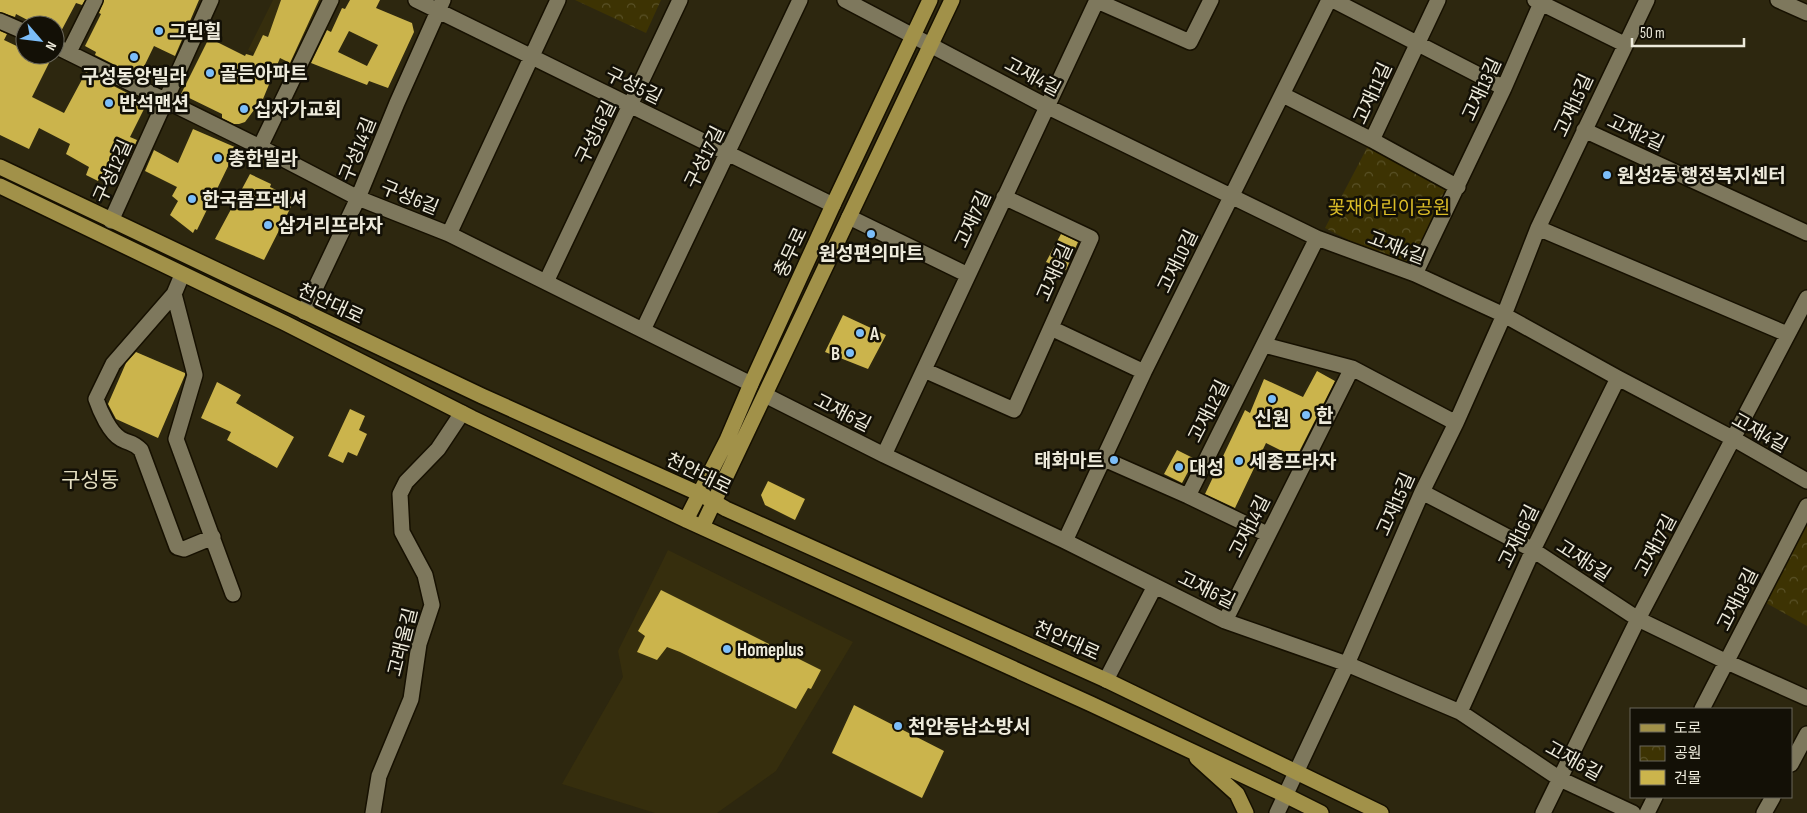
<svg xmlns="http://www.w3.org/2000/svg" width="1807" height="813" font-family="'Sofia Sans Condensed','Noto Sans KR',sans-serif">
<defs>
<pattern id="park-crowns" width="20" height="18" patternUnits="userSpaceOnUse" patternTransform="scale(1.25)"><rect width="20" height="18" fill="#3d3303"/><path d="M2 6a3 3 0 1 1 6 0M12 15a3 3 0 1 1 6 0" fill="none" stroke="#595127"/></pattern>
</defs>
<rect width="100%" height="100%" fill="#2d270f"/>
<path fill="#362e0d" d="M273,0h52l-34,70 -43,-20z
M668,550l185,92 -77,129 -59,42h-62l-93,-29 61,-107 -5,-26z"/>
<path fill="url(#park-crowns)" d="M575,0h86l-15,33z
M1369,144l75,40 4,8 -35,71 -12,4 -76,-39z
M1807,520v106l-41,-23z"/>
<path fill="#cbb44c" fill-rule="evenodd" d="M0,0h85l-3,5 -6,-2 -18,34h-3v-12h-18l-21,-11 -1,3 -15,-5z
M104,0h95l-24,56 -21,-10 -15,31 -44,-22 1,-3 -11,-6 16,-32 -2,-1z
M281,0h38l-29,63 -10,-5 -22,53 -4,-1 -9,12 -6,2h-5l-12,-6v-4l-41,-20 28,-56 36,18 1,-2 7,2 10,-21 5,2z
M350,0h30l-4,8 36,15 2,9 -26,56 -19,-7 -2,4 -56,-22 16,-33 4,2 11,-24 3,1zM349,31l29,14 -11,21 -29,-14z
M0,31l7,3 -3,6 21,10v5h9l15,8 -17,34 32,16 22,-41 61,31 -17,34 7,3 -7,17 -14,-9 -18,33 -12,-6 3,-8 -23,-13 4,-10 -31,-16 -10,21 -29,-14z
M193,129l44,19 -40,82 -2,-1 -2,4 -23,-18 8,-14 -6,-5 5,-9 -32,-16 9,-21 24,13z
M250,174l21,10 -1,3 25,12 -31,61 -49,-21z
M1061,234l17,8 -12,28 -20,-8z
M843,315l43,20 -18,34 -43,-17z
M136,352l49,21v2l-27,63 -42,-19 -8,-15 18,-41z
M1317,371l18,10 -39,77 -30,-15 -31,65 -30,-14 40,-84 5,3 14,-34 39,18z
M217,382l24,13 -5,8 58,34 -17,31 -50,-28 4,-8 -30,-14z
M350,409l15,7 -6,14 8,4 -10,22 -9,-4 -5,11 -15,-7z
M1177,450l18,9 -13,24 -18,-9z
M768,481l37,18 -10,21 -30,-15 -4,-10z
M661,590l160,80 -10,19 -3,-1 -12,21 -116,-57 -13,-5 -10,13 -20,-8 8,-16 -7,-5z
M854,705l90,46 -22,47 -90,-45z"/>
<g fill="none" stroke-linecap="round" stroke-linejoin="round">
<defs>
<path id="minor" d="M416,0l417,205
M845,0l201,106 271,132 98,36 89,41 114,63 116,61 73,42
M1333,0l171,88
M1535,0l89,44
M1778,0l29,13
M1097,1l93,41 21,-42
M0,21l25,11
M55,46l205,101 98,51 91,36 302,150
M69,52l26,-52
M1283,95l89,45 86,47
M1584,130l223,103
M1372,140l66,-140
M260,147l71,-147
M849,217l119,58
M111,221l100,-221
M1538,228l249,106
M449,234l109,-234
M1415,274l89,-186 37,-85
M182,275l-8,19 -61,70 -17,35c4,12 14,34 25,40 9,5 11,2 20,11l36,97 7,2 29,-12
M546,282l134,-282
M174,294l21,81 -19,64 57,155
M304,312l54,-114 39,-95 46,-103
M1051,328l93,44
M643,330l157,-330
M1264,345l88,23 104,55
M924,370l90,40 77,-172 -87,-41
M765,395l119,60 181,86 160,80 122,43 113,48 100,67 73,34
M884,455l213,-455
M1104,459l84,37 79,38
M1422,492l111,58 105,69 89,43 80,36
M1188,496l129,-258
M1065,541l79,-169 185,-372
M1225,621l127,-253
M1106,680l49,-94
M1702,709l105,-203
M1460,712l73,-162 85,-172
M1791,764l16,-30
M373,813l6,-37 32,-77 8,-55 13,-39 -7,-30 -23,-43 -2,-38 6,-12 32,-33 24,-36
M1277,813l70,-149 75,-172 34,-69 48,-108 34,-87 109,-228
M1543,813l95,-194 169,-321
M1647,813l8,-16
M1764,813l9,-16"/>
<path id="major" d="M0,167l482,229 218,98 26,15 380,171 275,133
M0,186l285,137 187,95 214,102 405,184 194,91 36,18
M686,520l41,-80 24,-56 82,-179 97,-205
M702,527l250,-527
M1197,758l40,36 9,19"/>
</defs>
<use href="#minor" stroke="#161000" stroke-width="18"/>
<use href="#major" stroke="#161000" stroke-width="18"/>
<use href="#minor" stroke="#7e785d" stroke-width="15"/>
<use href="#major" stroke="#a19149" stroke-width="15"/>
</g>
<g fill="#7cbef9" stroke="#131006" stroke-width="2">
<circle cx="159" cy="31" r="5"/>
<circle cx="134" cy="57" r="5"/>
<circle cx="210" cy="73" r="5"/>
<circle cx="109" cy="103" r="5"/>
<circle cx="244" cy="109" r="5"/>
<circle cx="218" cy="158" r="5"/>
<circle cx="1607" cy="175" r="5"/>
<circle cx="192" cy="199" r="5"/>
<circle cx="268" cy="225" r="5"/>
<circle cx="871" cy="234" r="5"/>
<circle cx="860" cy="333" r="5"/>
<circle cx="850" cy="353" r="5"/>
<circle cx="1272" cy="399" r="5"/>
<circle cx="1306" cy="415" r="5"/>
<circle cx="1114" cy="460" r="5"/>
<circle cx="1239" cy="461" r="5"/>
<circle cx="1179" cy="467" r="5"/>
<circle cx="727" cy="649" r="5"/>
<circle cx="898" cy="726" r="5"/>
</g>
<g text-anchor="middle" stroke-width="5" stroke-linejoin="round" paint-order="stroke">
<g font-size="19" font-weight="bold" fill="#edeadb" stroke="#131006" text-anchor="start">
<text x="169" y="38">그린힐</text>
<text x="220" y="80">골든아파트</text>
<text x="134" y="83" text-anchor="middle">구성동앙빌라</text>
<text x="119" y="110">반석맨션</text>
<text x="254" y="116">십자가교회</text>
<text x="228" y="165">총한빌라</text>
<text x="1617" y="182">원성2동 행정복지센터</text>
<text x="202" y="206">한국콤프레셔</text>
<text x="278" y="232">삼거리프라자</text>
<text x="871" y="260" text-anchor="middle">원성편의마트</text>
<text x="870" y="340">A</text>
<text x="840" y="360" text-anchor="end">B</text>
<text x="1316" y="422">한</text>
<text x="1272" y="425" text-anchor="middle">신원</text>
<text x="1104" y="467" text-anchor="end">태화마트</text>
<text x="1249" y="468">세종프라자</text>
<text x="1189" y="474">대성</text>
<text x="737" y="656">Homeplus</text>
<text x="908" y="733">천안동남소방서</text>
</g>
<g font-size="19" fill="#edeadb" stroke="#131006">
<text transform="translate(1033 76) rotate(28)" y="7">고재4길</text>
<text transform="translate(634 85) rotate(26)" y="7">구성5길</text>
<text transform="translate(1481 89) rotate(-65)" y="7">고재13길</text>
<text transform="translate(1372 93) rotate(-65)" y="7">고재11길</text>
<text transform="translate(1573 105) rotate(-65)" y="7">고재15길</text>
<text transform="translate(595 132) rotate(-64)" y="7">구성16길</text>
<text transform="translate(1636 132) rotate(25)" y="7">고재2길</text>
<text transform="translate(357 149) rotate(-68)" y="7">구성14길</text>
<text transform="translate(704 157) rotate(-64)" y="7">구성17길</text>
<text transform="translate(112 171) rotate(-66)" y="7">구성12길</text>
<text transform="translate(410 197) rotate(22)" y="7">구성6길</text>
<text transform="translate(972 219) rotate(-65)" y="7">고재7길</text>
<text transform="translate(1397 247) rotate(21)" y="7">고재4길</text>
<text transform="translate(790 252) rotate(-65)" y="7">충무로</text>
<text transform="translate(1177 261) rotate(-64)" y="7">고재10길</text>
<text transform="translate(1054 272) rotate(-66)" y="7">고재9길</text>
<text transform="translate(331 303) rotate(25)" y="7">천안대로</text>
<text transform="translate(1208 411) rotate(-63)" y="7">고재12길</text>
<text transform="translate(843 412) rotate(27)" y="7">고재6길</text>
<text transform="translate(1760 432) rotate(29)" y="7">고재4길</text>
<text transform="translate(699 473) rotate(26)" y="7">천안대로</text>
<text transform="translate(1395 504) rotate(-66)" y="7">고재15길</text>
<text transform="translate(1249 526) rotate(-63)" y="7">고재14길</text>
<text transform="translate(1518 536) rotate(-64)" y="7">고재16길</text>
<text transform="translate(1655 545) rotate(-62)" y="7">고재17길</text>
<text transform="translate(1584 560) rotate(33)" y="7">고재5길</text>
<text transform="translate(1207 589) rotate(26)" y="7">고재6길</text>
<text transform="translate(1737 599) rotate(-63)" y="7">고재18길</text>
<text transform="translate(1067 640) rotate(24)" y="7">천안대로</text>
<text transform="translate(402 642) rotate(-76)" y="7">고래울길</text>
<text transform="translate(1574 760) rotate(29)" y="7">고재6길</text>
</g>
<g font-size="19" fill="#dbbd28" stroke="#131006">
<text x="1389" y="214">꽃재어린이공원</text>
</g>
<g font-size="21" fill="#e5dfc1" stroke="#131006">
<text x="90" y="487">구성동</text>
</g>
</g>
<rect x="1630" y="708" width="162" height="90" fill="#131006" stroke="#6a675b"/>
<rect x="1640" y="724" width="25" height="8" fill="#a19149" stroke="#6a675b"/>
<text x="1674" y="733" font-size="15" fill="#edeadb">도로</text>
<rect x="1640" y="746" width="25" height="15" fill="url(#park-crowns)" stroke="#6a675b"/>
<text x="1674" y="758" font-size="15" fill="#edeadb">공원</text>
<rect x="1640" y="770" width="25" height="15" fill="#cbb44c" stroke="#6a675b"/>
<text x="1674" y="783" font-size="15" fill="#edeadb">건물</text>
<g transform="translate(40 40) rotate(118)"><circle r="24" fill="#131006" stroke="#6a675b"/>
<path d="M0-4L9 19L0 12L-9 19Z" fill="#7cbef9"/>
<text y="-8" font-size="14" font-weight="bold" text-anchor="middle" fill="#edeadb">N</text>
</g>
<path d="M1632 38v8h112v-8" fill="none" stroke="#edeadb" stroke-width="2.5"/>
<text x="1640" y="38" font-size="15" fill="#edeadb" stroke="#131006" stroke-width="4" paint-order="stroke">50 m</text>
</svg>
